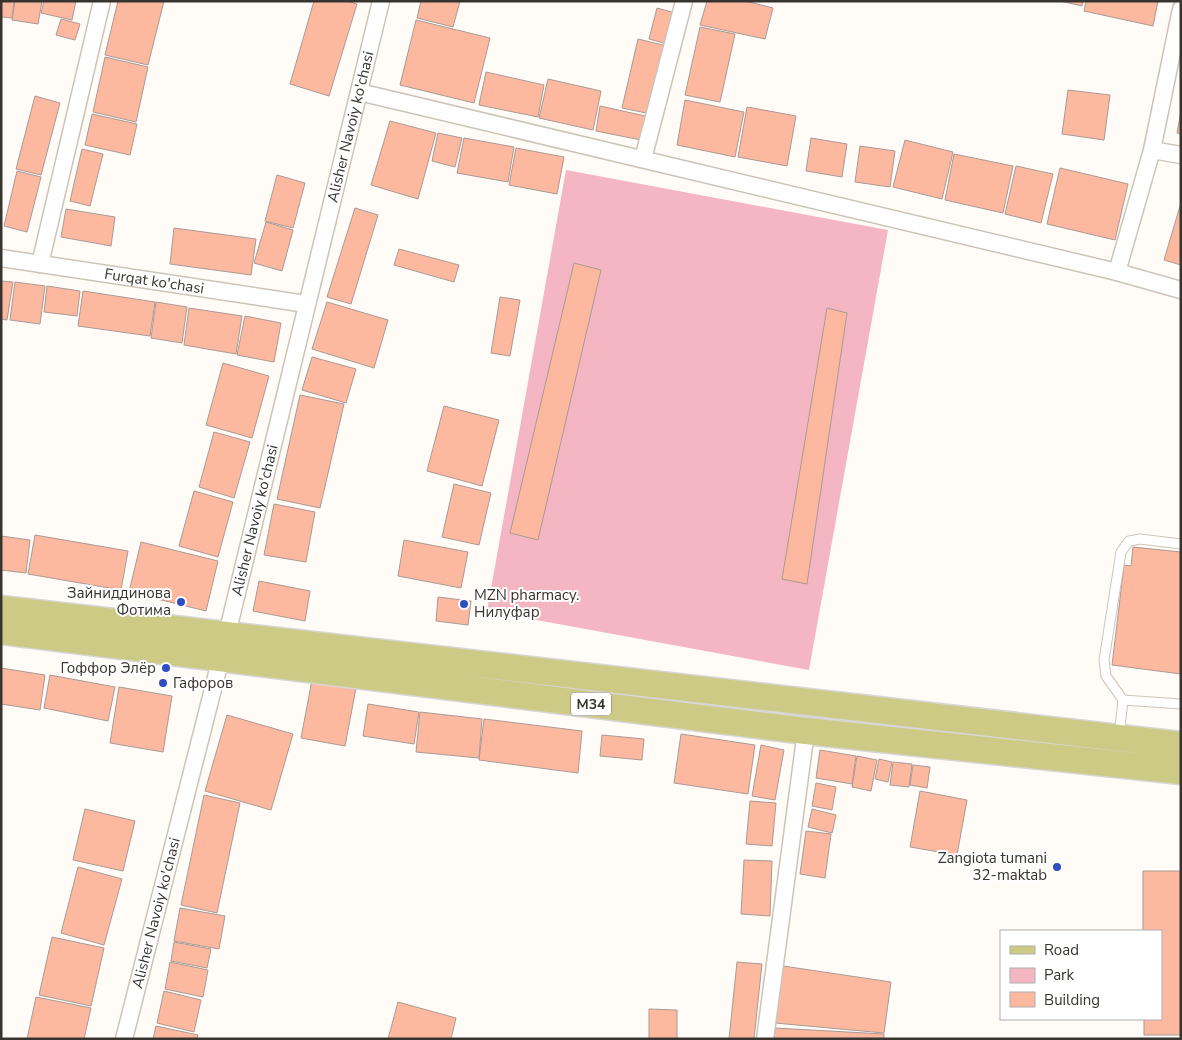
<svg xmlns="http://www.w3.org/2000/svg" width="1182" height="1040" font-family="'Nunito Sans',sans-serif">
<rect width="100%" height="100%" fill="#fffbf6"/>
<path fill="#f4b6c2" d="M566,170l322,60 -79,440 -322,-59z"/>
<path fill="#fdb8a0" stroke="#aa9a95" d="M1,1h13l-2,17 -11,-1z
M15,1h27l-4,23 -26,-4z
M44,1h32l-4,19 -31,-7z
M118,1h46l-16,64 -43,-10z
M314,1h33l10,3 -28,92 -39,-12z
M421,1h39l-7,26 -36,-9z
M707,1h38l28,7 -8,31 -65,-14z
M1060,1h23l-1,5z
M1086,1h72l-5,25 -69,-15z
M657,8l18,5 -8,31 -18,-5z
M61,19l19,5 -5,16 -19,-5z
M416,20l74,18 -16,65 -74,-18z
M700,27l35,7 -15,68 -35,-7z
M638,39l29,7 -16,68 -29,-6z
M105,57l43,10 -12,55 -43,-10z
M486,72l58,13 -6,32 -59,-12z
M548,79l53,12 -8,39 -54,-12z
M1068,90l42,5 -6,45 -42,-6z
M35,96l25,7 -19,72 -25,-6z
M685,100l59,12 -9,45 -58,-12z
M600,106l50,11 -4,24 -50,-10z
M747,107l49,9 -9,50 -49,-9z
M1181,111v23l-4,-1z
M92,114l45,10 -7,31 -45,-10z
M390,121l46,12 -18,66 -47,-14z
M438,133l24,5 -7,29 -23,-6z
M464,138l50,9 -6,35 -51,-9z
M811,138l36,6 -5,33 -36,-6z
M905,140l48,12 -11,47 -49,-12z
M860,146l35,5 -5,36 -35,-5z
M516,148l48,9 -7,37 -48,-9z
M82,149l21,5 -13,52 -20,-5z
M954,154l59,12 -10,47 -58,-13z
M1016,166l37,8 -12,49 -36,-9z
M1060,168l68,16 -13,56 -68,-16z
M17,171l24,6 -14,55 -23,-6z
M277,175l28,8 -12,45 -28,-7z
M1180,206h1v59l-17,-5z
M355,208l23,7 -27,89 -24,-7z
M66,209l49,8 -4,29 -50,-9z
M266,222l27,8 -11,41 -28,-8z
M174,228l82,11 -5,36 -81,-11z
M399,249l60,16 -5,17 -60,-17z
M574,263l27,7 -63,270 -28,-7z
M1,281l12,1 -6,38 -6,-1z
M15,282l30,4 -5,38 -30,-4z
M47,286l33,5 -3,25 -33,-4z
M83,291l72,11 -5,34 -72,-10z
M500,297l20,3 -10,56 -19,-3z
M156,302l31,5 -5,36 -31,-5z
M327,302l61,18 -14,48 -62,-19z
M189,308l53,8 -6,38 -52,-9z
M827,308l20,5 -40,271 -25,-5z
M245,316l36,7 -7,39 -37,-7z
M312,357l44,12 -10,34 -44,-13z
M223,363l46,13 -17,62 -46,-13z
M300,395l44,9 -24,104 -43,-9z
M444,406l55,14 -17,66 -55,-15z
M214,432l36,10 -16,56 -35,-11z
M454,484l37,9 -12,52 -37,-8z
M194,491l39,11 -15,55 -39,-11z
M274,504l41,8 -9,50 -42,-7z
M35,535l93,16 -7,39 -93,-16z
M1,536l29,4 -4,33 -25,-3z
M404,540l64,12 -7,36 -63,-12z
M141,542l77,19 -12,50 -77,-19z
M1133,547l48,5v122l-69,-9 12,-100 7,1z
M259,581l51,10 -5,30 -52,-10z
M438,597l33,4 -3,24 -32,-4z
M1,668l44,7 -5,35 -39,-6z
M50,675l65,12 -7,34 -64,-13z
M312,680l44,8 -11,58 -44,-8z
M119,687l53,9 -9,56 -53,-9z
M368,704l51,8 -5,32 -51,-8z
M420,712l62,7 -3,39 -63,-6z
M227,715l66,19 -22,76 -66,-19z
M484,719l98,12 -4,42 -99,-13z
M681,734l74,11 -7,49 -74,-11z
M602,735l42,4 -2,21 -42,-4z
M761,745l23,5 -9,50 -23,-4z
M820,750l36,6 -4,28 -36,-6z
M857,756l20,4 -6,31 -19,-4z
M879,759l13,3 -4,20 -13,-3z
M893,762l19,2 -3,23 -19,-2z
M913,765l17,2 -3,21 -17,-3z
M816,783l20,4 -4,23 -20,-4z
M920,791l47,9 -10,55 -47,-8z
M204,795l36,8 -23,110 -36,-8z
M750,801l26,2 -4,43 -26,-2z
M85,809l50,12 -12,50 -50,-11z
M812,809l24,6 -4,18 -24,-6z
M806,831l25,3 -6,44 -25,-4z
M744,860l28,1 -2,55 -29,-2z
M78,867l44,12 -18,66 -43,-12z
M1143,871h38v164h-37v-16h17v-88h-18z
M180,908l45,8 -6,33 -45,-8z
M52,937l52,11 -13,58 -52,-11z
M174,942l37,7 -4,19 -36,-7z
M170,962l38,8 -5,27 -38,-8z
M737,962l25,2 -8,75h-25z
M783,966l108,16 -7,51 -109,-10z
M164,991l37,9 -7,32 -37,-9z
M36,997l55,11 -7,31h-57z
M398,1002l58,16 -5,21h-63z
M649,1009l28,1v29h-28z
M156,1026l42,9 -1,4h-44z
M775,1028l109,6v5h-110z"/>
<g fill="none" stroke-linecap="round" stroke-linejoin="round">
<defs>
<path id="lane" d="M1123,700l-17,-24 -2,-16 17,-108 8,-11 11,-2 41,5
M1119,737l4,-37 58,4"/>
<g id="street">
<path d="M359,92l758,180 64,18"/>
<path d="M1152,150l29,5"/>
<path d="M643,159l41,-158"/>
<path id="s1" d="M1,258l305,46"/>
<path d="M40,264l62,-263"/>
<path d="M1117,272l35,-122 29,-141"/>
<path id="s2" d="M124,1039l103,-405 154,-633"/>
<path d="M765,1039l41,-308"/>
</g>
<path id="primary" d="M1,609l1180,136
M1,631l805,100 375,40"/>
</defs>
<use href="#lane" stroke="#cdc4b8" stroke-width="11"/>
<use href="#street" stroke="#cdc4b8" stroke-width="19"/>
<use href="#primary" stroke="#d7d6d5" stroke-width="29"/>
<use href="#lane" stroke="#fff" stroke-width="9"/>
<use href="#street" stroke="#fff" stroke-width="16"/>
<use href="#primary" stroke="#cdca85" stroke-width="26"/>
</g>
<g fill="#2d4fbf" stroke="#fff" stroke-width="2">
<circle cx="181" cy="602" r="5"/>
<circle cx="464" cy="604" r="5"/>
<circle cx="166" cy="668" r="5"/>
<circle cx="163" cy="683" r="5"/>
<circle cx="1057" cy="867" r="5"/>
</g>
<g text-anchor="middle" stroke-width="4" stroke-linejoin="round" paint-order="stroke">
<rect fill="#fff" stroke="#74716d" stroke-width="1" x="571" y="692.5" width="40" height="23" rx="4"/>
<g font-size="14" font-weight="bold" fill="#38342f">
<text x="591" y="709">M34</text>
</g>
<g font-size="15" fill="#38342f" stroke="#fff">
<text dy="5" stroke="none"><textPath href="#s2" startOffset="940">Alisher Navoiy ko'chasi</textPath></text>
<text dy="5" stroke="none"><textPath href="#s1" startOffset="155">Furqat ko'chasi</textPath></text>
<text dy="5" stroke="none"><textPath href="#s2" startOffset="535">Alisher Navoiy ko'chasi</textPath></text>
<text dy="5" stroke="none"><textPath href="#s2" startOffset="130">Alisher Navoiy ko'chasi</textPath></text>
</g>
<g font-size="15" fill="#38342f" stroke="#fff" text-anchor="end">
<text x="171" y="598">Зайниддинова<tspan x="171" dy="17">Фотима</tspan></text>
<text x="474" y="600" text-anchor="start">MZN pharmacy.<tspan x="474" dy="17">Нилуфар</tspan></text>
<text x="156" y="673">Гоффор Элёр</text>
<text x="173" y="688" text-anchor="start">Гафоров</text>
<text x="1047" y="863">Zangiota tumani<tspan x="1047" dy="17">32-maktab</tspan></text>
</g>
</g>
<rect width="1182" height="1040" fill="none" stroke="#38342f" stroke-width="5"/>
<rect x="1000" y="930" width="162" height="90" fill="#ffffff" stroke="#afaeac"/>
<rect x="1010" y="946" width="25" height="8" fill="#cdca85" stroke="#afaeac"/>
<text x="1044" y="955" font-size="15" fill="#38342f">Road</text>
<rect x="1010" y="968" width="25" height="15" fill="#f4b6c2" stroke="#afaeac"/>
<text x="1044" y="980" font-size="15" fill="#38342f">Park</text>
<rect x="1010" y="992" width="25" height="15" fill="#fdb8a0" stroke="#afaeac"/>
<text x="1044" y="1005" font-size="15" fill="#38342f">Building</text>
</svg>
